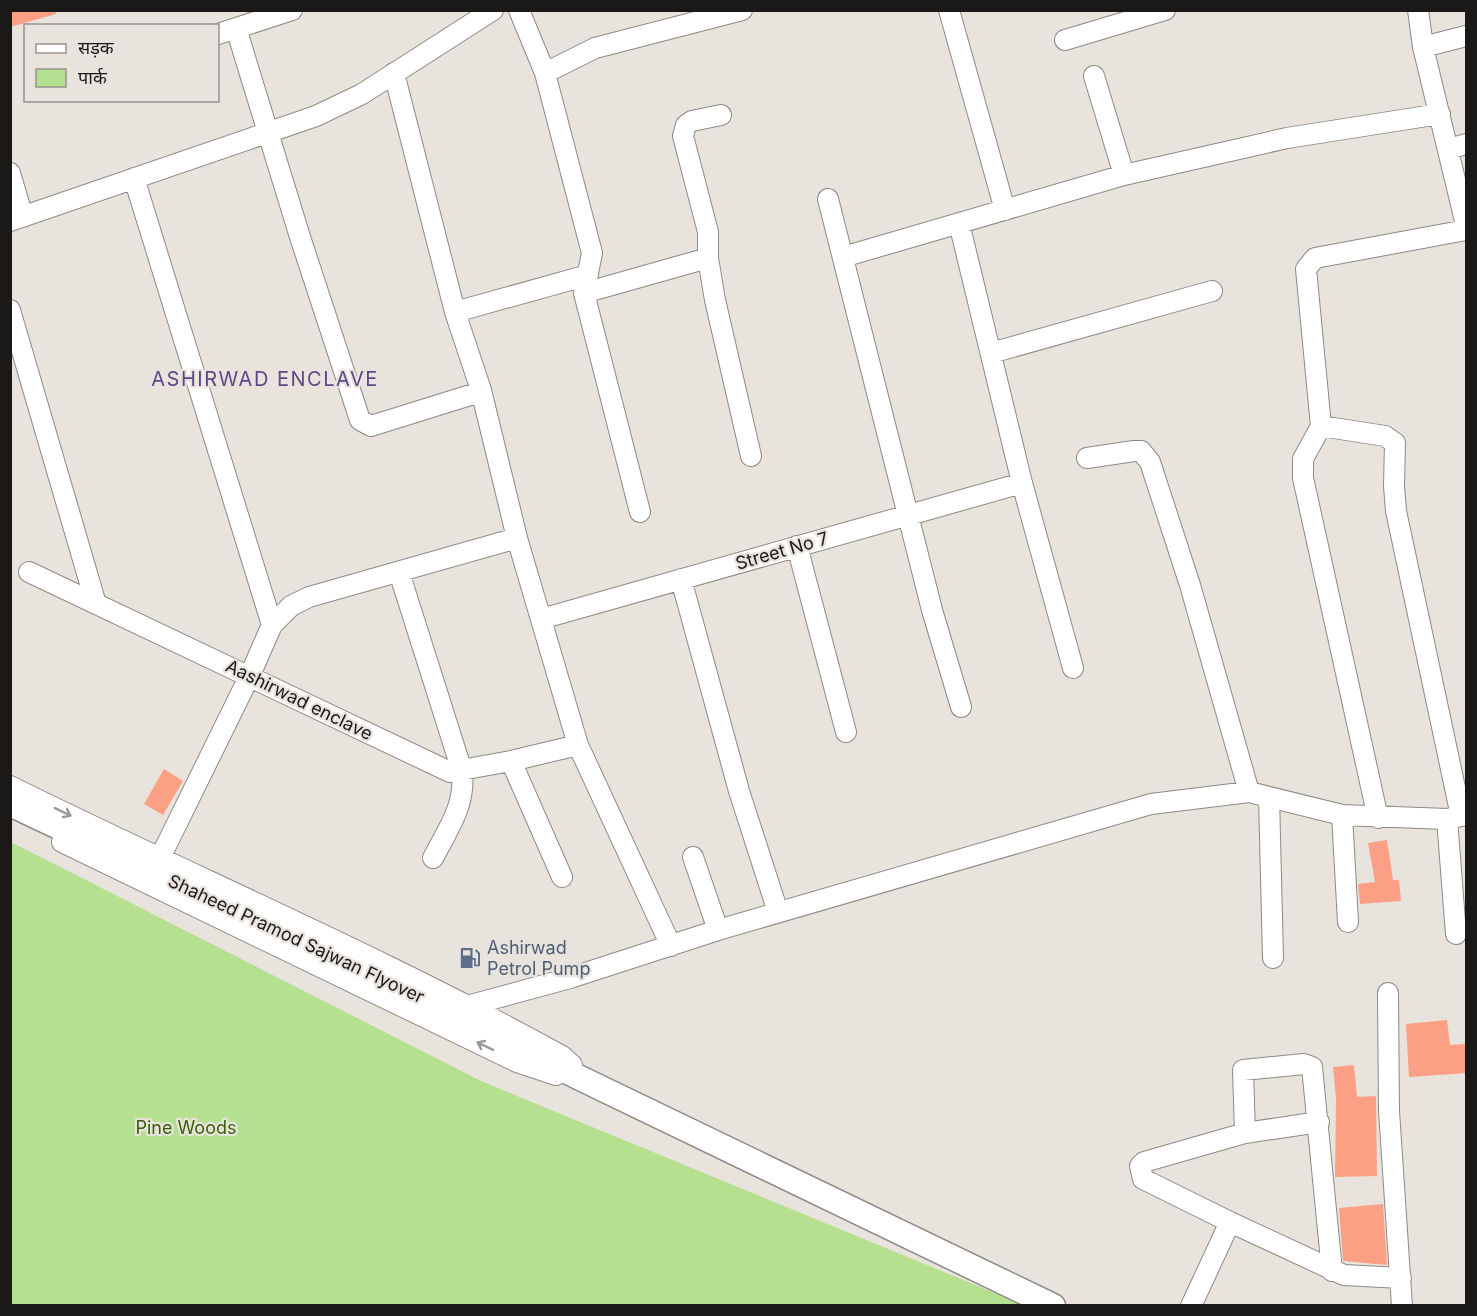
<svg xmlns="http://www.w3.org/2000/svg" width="1477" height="1316" font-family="Inter,'Noto Sans Devanagari',sans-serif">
<rect width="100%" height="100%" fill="#e8e3dd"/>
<path fill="#b4e090" d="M11,842l470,239 543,224h-1013z"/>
<path fill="#fca085" d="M10,10h45l1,4 -46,13z
M164,769l19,12 -20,34 -19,-11z
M1387,840l6,40h6l2,21 -41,3 -2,-20 17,-2 -7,-39z
M1447,1020l3,25 16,-1 1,29 -58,4 -3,-53z
M1354,1065l3,32 19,-1 1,80 -42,1 1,-79 -3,-31z
M1383,1204l4,61 -44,-4 -4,-53z"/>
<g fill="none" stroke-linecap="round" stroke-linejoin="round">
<defs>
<path id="minor" d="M519,10l26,63 47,180 -8,40 56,219
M949,10l56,200
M1418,10l5,37 43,178
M236,28l64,209 60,183 11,6 109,-34
M218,34l74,-24
M1065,40l100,-30
M1423,47l43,-11
M394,73l61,239 26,78 36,148 61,207 93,201
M545,73l50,-25 147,-38
M1094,76l30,99
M721,115l-29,6 -6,4 -3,11 25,96v26l7,42 36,156
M1449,149l17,-5
M10,173l13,44
M134,178l138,447
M828,199l104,411 29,97
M10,221l306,-105 46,-22 131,-84
M959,223l63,260 51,185
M843,257l281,-82 163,-37 153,-24
M584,293l124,-35
M10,310l86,294
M455,312l133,-37
M991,353l221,-62
M1321,426l64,10 10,7 -1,43 2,25 65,305
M1087,458l47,-7h7l9,11 40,123 59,207
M797,546l49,186
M29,572l421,200 61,-11 67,-16
M399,572l63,199c4,34 -14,58 -29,87
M681,579l58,212 39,121
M541,619l481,-136
M511,761l51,116
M10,786c184,91 373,171 552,270l10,9
M1269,797l4,161
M1342,815l6,107
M1378,818l-75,-340v-19l18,-33 -15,-157 9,-11 151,-28
M1447,819l9,115
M62,842l455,220 39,13
M693,857l25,73
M159,860l91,-185 22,-50 19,-19 18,-9 208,-59
M1388,993l1,118 13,195
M467,1006l103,-28 148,-48 433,-126 98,-12 93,23 105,4 19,-4
M1245,1133l-2,-63 61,-6 8,3 20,204
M1230,1222l-87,-43 -3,-13 4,-4 101,-29 74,-11
M1191,1306l39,-84 114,53 57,3"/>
<path id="major" d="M10,804l417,197 153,77 473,228"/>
</defs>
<use href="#minor" stroke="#8d8984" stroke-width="22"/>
<use href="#major" stroke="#8d8984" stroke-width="27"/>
<use href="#minor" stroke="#fff" stroke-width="20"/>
<use href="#major" stroke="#fff" stroke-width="24"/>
</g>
<defs><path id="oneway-shaft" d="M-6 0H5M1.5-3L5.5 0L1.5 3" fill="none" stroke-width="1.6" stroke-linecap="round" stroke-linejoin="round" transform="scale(1.5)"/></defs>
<g stroke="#989897">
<use href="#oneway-shaft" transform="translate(63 812) rotate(26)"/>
<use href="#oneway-shaft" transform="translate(485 1046) rotate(-154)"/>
</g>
<defs>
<symbol id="fuel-bare" viewBox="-9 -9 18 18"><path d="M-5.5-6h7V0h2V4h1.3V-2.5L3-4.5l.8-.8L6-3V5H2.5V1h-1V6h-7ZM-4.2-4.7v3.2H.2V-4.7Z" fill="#5c6f8a" stroke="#e8e3dd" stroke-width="2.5" paint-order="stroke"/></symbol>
</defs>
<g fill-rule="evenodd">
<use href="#fuel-bare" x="455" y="943" width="30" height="30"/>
</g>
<g text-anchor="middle" stroke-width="4.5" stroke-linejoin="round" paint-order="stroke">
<g font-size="18" fill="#1b1918" stroke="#e8e3dd">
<text transform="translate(782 551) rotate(-16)" y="6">Street No 7</text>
<text transform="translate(299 700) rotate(26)" y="6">Aashirwad enclave</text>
<text transform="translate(296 939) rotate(25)" y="6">Shaheed Pramod Sajwan Flyover</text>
</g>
<g font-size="18" fill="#4e5e75" stroke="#e8e3dd" text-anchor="start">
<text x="487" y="954">Ashirwad<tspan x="487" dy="21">Petrol Pump</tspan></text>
</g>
<g font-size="18" fill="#385d04" stroke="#e8e3dd">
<text x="186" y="1134">Pine Woods</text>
</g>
<g font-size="20" letter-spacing="1.5" fill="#5d4987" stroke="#e8e3dd">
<text x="265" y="386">ASHIRWAD ENCLAVE</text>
</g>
</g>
<rect width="1477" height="1316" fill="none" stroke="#1b1918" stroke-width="24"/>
<rect x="24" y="24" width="195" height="78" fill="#e8e3dd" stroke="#96928e" stroke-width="1.5"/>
<rect x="36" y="44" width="30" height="9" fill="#ffffff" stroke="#96928e" stroke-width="1.5"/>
<text x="78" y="54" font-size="18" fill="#1b1918">सड़क</text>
<rect x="36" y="69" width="30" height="18" fill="#b4e090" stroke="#96928e" stroke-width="1.5"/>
<text x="78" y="84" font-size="18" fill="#1b1918">पार्क</text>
</svg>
